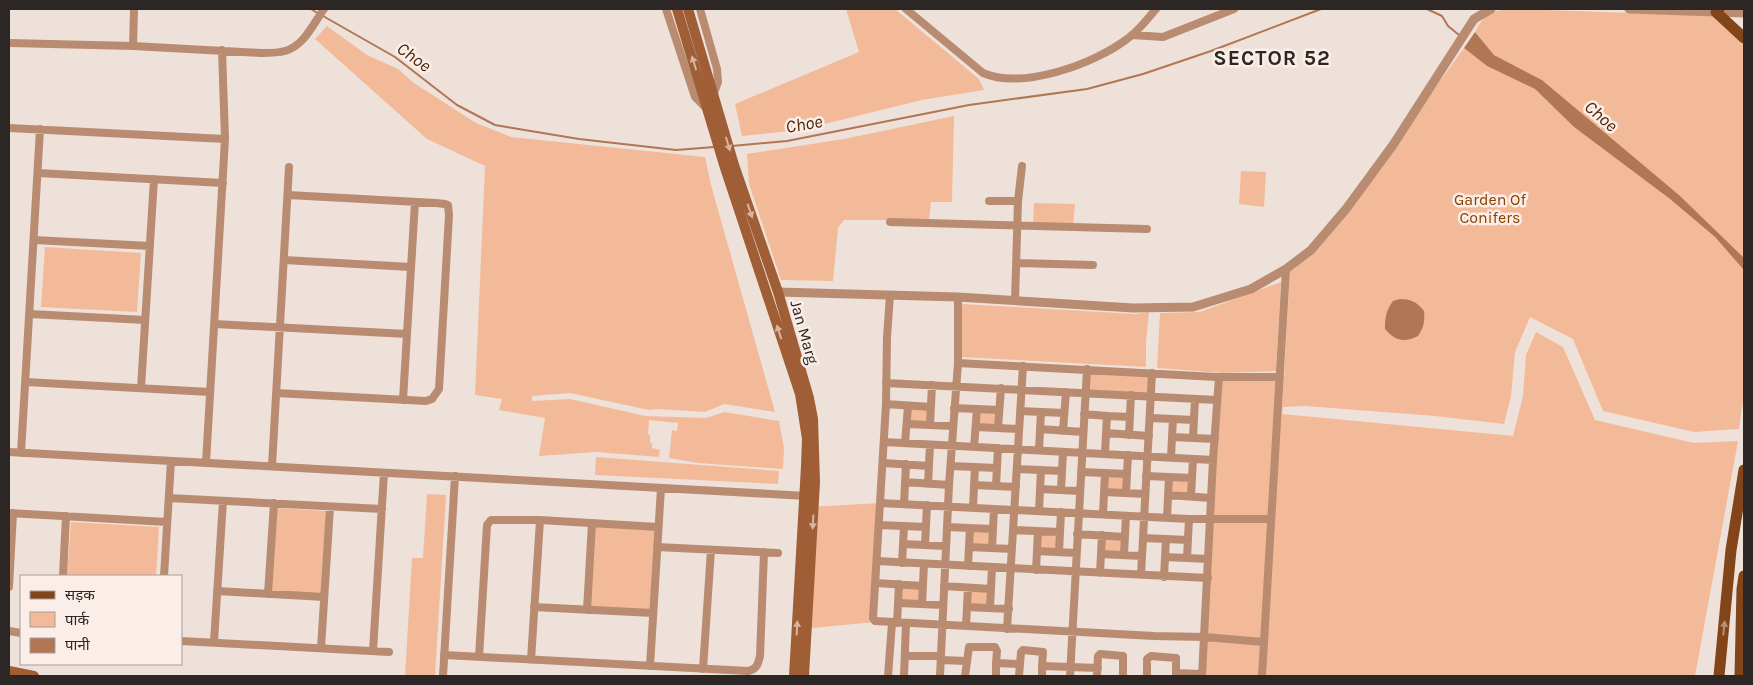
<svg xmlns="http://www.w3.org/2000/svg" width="1753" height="685" font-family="Karla,'Noto Sans Devanagari',sans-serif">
<rect width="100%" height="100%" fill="#eee1da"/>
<path fill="#f3ba99" d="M846,9h49l84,70 5,11 -62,10 -122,30 -58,6 -7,-32 124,-52z
M1517,9l199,7 28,22v221l-65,-64 -91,-76 -46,-39 -48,-25 -19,-23c11,-21 19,-22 42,-23z
M327,26l40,29 31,14 16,14 62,40 35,14 194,20 6,28 64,227 -51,-8 -19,8 -49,-3 -7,1 -79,-17 -38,3v5l38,-2 75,17 61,2 18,-6 55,9 5,27 -1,21 -85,-6 -29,-5 3,-28 5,1 1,-8 -29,-3 -1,14 2,1v8h2v5l8,2 -1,7 -62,-5 -58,4 6,-38 -46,-8 3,-11 -27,-4 10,-229 -58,-27 -112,-100z
M1464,48l23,18 48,23 39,38 96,72 45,38 26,28 3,5v124l-5,35 -45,3 -91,-21 -30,-72 -43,-22 -15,35 -4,44 -7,28 -69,-8 -130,-10 -22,1 -1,7 231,22 10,-40 3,-41 10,-23 27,15 32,73 99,23 44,-2 -43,235h-491l17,-300 63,3 6,-111 32,-26z
M954,116l-2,86h-21l-2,18h-85l-6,8 -5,53 -52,-1 -32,-96 -2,-30 97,-15z
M1241,171l25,1 -2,35 -25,-3z
M1034,203l41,1 -2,22 -40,-3z
M45,247l96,6 -4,59 -96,-5z
M1281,282l-5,89 -53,2 -66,-5 3,-55 40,-1z
M962,304l173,10 14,-2 -3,30v25l-186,-10z
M1087,369l65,4 -1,23 -66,-3z
M910,408l18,1 -1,13h-18z
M979,412l18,1 -1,13 -18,-1z
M596,457l183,14 -1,13 -183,-9z
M1108,475l16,1 -1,14h-17z
M1172,479l17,2 -1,13 -17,-1z
M427,494l19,1 -11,181h-30l7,-118h11z
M880,503l-4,119 -75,7 8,-122z
M277,508l49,3 -5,83 -49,-3z
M71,522l88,5 -3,49h-89z
M592,523l66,4 -5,86 -66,-3z
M973,531h18l-1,14h-19z
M1040,534l17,1 -1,14 -17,-1z
M1104,537l18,1v15l-19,-1z
M901,587l19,1 -1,14 -19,-1z
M970,590l19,2 -2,14 -18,-1z"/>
<path fill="#b17653" d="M1475,32l19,23 48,25 137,115 63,61 2,3v11l-29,-33 -45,-38 -96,-72 -39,-38 -48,-23 -23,-18z
M1400,299c11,0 17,3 24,12 1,10 0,16 -6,25 -14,7 -23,5 -33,-7 0,-12 1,-18 8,-28z"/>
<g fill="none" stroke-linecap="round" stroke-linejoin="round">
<path stroke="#b17653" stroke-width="2" d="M311,9l8,5
M1427,9l15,7 6,10 11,9
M323,16l72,41 62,48 38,20 84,14 97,11 38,-3
M732,146l55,-5 182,-36 118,-16 56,-15 68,-23 110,-42"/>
<path stroke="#b98b71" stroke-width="8" d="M666,9l29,88 12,12
M700,9l17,60 1,13 -5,14
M906,9l77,64c40,17 111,-9 144,-34 12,-8 20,-20 29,-30
M1132,35l31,2 71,-28
M9,43l124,3 128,7c8,0 17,0 24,-2 19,-5 28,-27 39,-42
M133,46l1,-37
M9,128l216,11
M38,173l185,10
M989,201h29
M890,222l257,7
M34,240l116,6
M284,260l127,7
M1017,263l76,2
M890,295l-3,42 -1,67 -13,214 2,3 279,15 51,1 58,5
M1015,301l3,-100 4,-35
M30,314l115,6
M215,324l192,10
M958,363l258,14h64
M26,382l184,10
M886,383l331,17
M141,388l13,-209
M276,393l150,8 6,-2 7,-10 10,-174 -1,-10 -3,-1 -9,-1 -148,-8
M403,400l12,-198
M886,404l45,3
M954,408l45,2
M1020,411l44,2
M1084,414l23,2 -1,17 43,3
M1107,416l23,1
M1150,418l23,1 -1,18 43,2
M1173,419l21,1
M907,424l46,2
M930,425l2,-40
M976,427l43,2
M998,428l3,-40
M1040,429l43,3
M1063,431l3,-39
M1129,435l2,-40
M1193,438l2,-39
M884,442l329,18
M905,443l3,-37
M974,447l3,-38
M1039,450l2,-38
M9,452l798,44
M21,453l19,-324
M1105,454l1,-21
M1171,457l1,-20
M206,463l19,-324 -3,-89
M883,463l46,3
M272,466l17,-299
M951,466l46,2
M1017,469l45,2
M1081,472l46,2
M1146,476l46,2
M905,482l44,3
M928,484l2,-39
M974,485l42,2
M996,486l2,-38
M1040,489l40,2
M1061,490l2,-38
M1104,492l41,2
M1126,493l2,-38
M1168,495l43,3
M1191,496l2,-37
M169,498l213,11
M880,503l309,16h82
M904,504l2,-40
M973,507l2,-40
M1039,511l2,-41
M9,513l158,9
M1103,514l2,-41
M1167,518l2,-41
M879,525l47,2
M947,527l46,2
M1013,530l47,2
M1077,534l48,3
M1143,538l45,2
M903,544l43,2
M925,545l2,-40
M657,547l121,6
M969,547l43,2
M992,548l2,-39
M1037,551l39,2
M1059,552l2,-40
M1101,554l41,2
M1124,555l2,-39
M1165,557l43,2
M1187,558l2,-39
M877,561l331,17
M902,563l2,-37
M968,566l2,-38
M1036,570l2,-39
M1100,573l2,-38
M1141,575l11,-202
M63,576l3,-60
M164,576l7,-115
M1164,577l2,-38
M876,583l47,3
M944,586l47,3
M9,587l4,-74
M217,591l107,6
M268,594l6,-91
M898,603l45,2
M922,604l2,-40
M534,607l119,6
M967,607l42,2
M990,608l2,-41
M587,610l5,-87
M897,623l2,-39
M966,626l2,-38
M1007,629l16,-263
M9,631l12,2
M181,641l208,11
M214,642l9,-141
M321,648l9,-141
M373,651l11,-178
M444,655l304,16c9,-2 10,-7 12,-15l4,-104
M905,656h36
M479,657l8,-132 4,-5h49l118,7
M531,660l9,-140
M941,660l25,1
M650,666l11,-178
M703,669l8,-119
M443,676l12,-200
M888,676l4,-53
M904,676l2,-53
M940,676l9,-191 9,-122v-66
M965,676l4,-29h26l2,4 -1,12
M996,676v-13l24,1
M1019,676l2,-24 2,-2 20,2 -1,14
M1042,676v-10l56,2
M1070,676l17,-307
M1097,676l1,-20 2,-2 23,2v20
M1147,676v-17l4,-3 25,2v15
M1176,676v-3l26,1
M1202,676l11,-216 6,-83
M1262,676l24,-407"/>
<path stroke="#b98b71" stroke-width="9" d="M1629,9l115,4
M778,292l180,5 175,11 60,-1 58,-18 35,-20 25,-19 35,-41 47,-64 81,-126 17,-10"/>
<path stroke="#a05e36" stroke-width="10" d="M677,9l48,159 75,226 7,45 -1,27 -12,210
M688,9l46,156 44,127 31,106 4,21 2,63 -11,194
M9,671l25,5"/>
<path stroke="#824419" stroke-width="11" d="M1719,9l-3,3 28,26
M1719,676l12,-126 13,-80
M1740,676l2,-87 2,-13"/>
</g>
<defs><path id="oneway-solid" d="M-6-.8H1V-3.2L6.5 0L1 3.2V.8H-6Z" transform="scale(1.25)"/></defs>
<g fill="#d7b4a1">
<use href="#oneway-solid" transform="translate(694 63) rotate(-107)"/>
<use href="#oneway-solid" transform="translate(728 144) rotate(73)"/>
<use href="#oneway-solid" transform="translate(750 211) rotate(71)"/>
<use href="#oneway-solid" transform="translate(779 332) rotate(-108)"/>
<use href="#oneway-solid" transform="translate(813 522) rotate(93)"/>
<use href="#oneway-solid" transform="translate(797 628) rotate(-87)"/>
</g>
<use fill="#b89076" href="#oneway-solid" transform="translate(1724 628) rotate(-84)"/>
<g text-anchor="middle" stroke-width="5" stroke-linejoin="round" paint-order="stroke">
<g font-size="16" fill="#893f00" stroke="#fbeee8">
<text x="1490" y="205">Garden Of<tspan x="1490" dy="18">Conifers</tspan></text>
</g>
<g font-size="16" fill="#2c2725" stroke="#fbeee8">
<text transform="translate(805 332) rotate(74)" y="6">Jan Marg</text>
</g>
<g font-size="18" font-style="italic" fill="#4f270b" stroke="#fbeee8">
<text transform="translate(414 57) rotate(36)" y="6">Choe</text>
<text transform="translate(1601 116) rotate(41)" y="6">Choe</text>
<text transform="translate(804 124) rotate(-10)" y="6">Choe</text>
</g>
<g font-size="21" font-weight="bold" letter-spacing="1" fill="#2c2725" stroke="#fbeee8">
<text x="1272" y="65">SECTOR 52</text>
</g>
</g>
<rect width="1753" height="685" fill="none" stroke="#2c2725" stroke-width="20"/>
<rect x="20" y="575" width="162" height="90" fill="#fbeee8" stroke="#a89e9a"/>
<rect x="30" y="591" width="25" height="8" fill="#824419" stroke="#a89e9a"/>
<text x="65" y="600" font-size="15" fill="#2c2725">सड़क</text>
<rect x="30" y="612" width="25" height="15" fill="#f3ba99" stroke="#a89e9a"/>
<text x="65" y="625" font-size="15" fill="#2c2725">पार्क</text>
<rect x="30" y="638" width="25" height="15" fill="#b17653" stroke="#a89e9a"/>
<text x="65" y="650" font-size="15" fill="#2c2725">पानी</text>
</svg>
